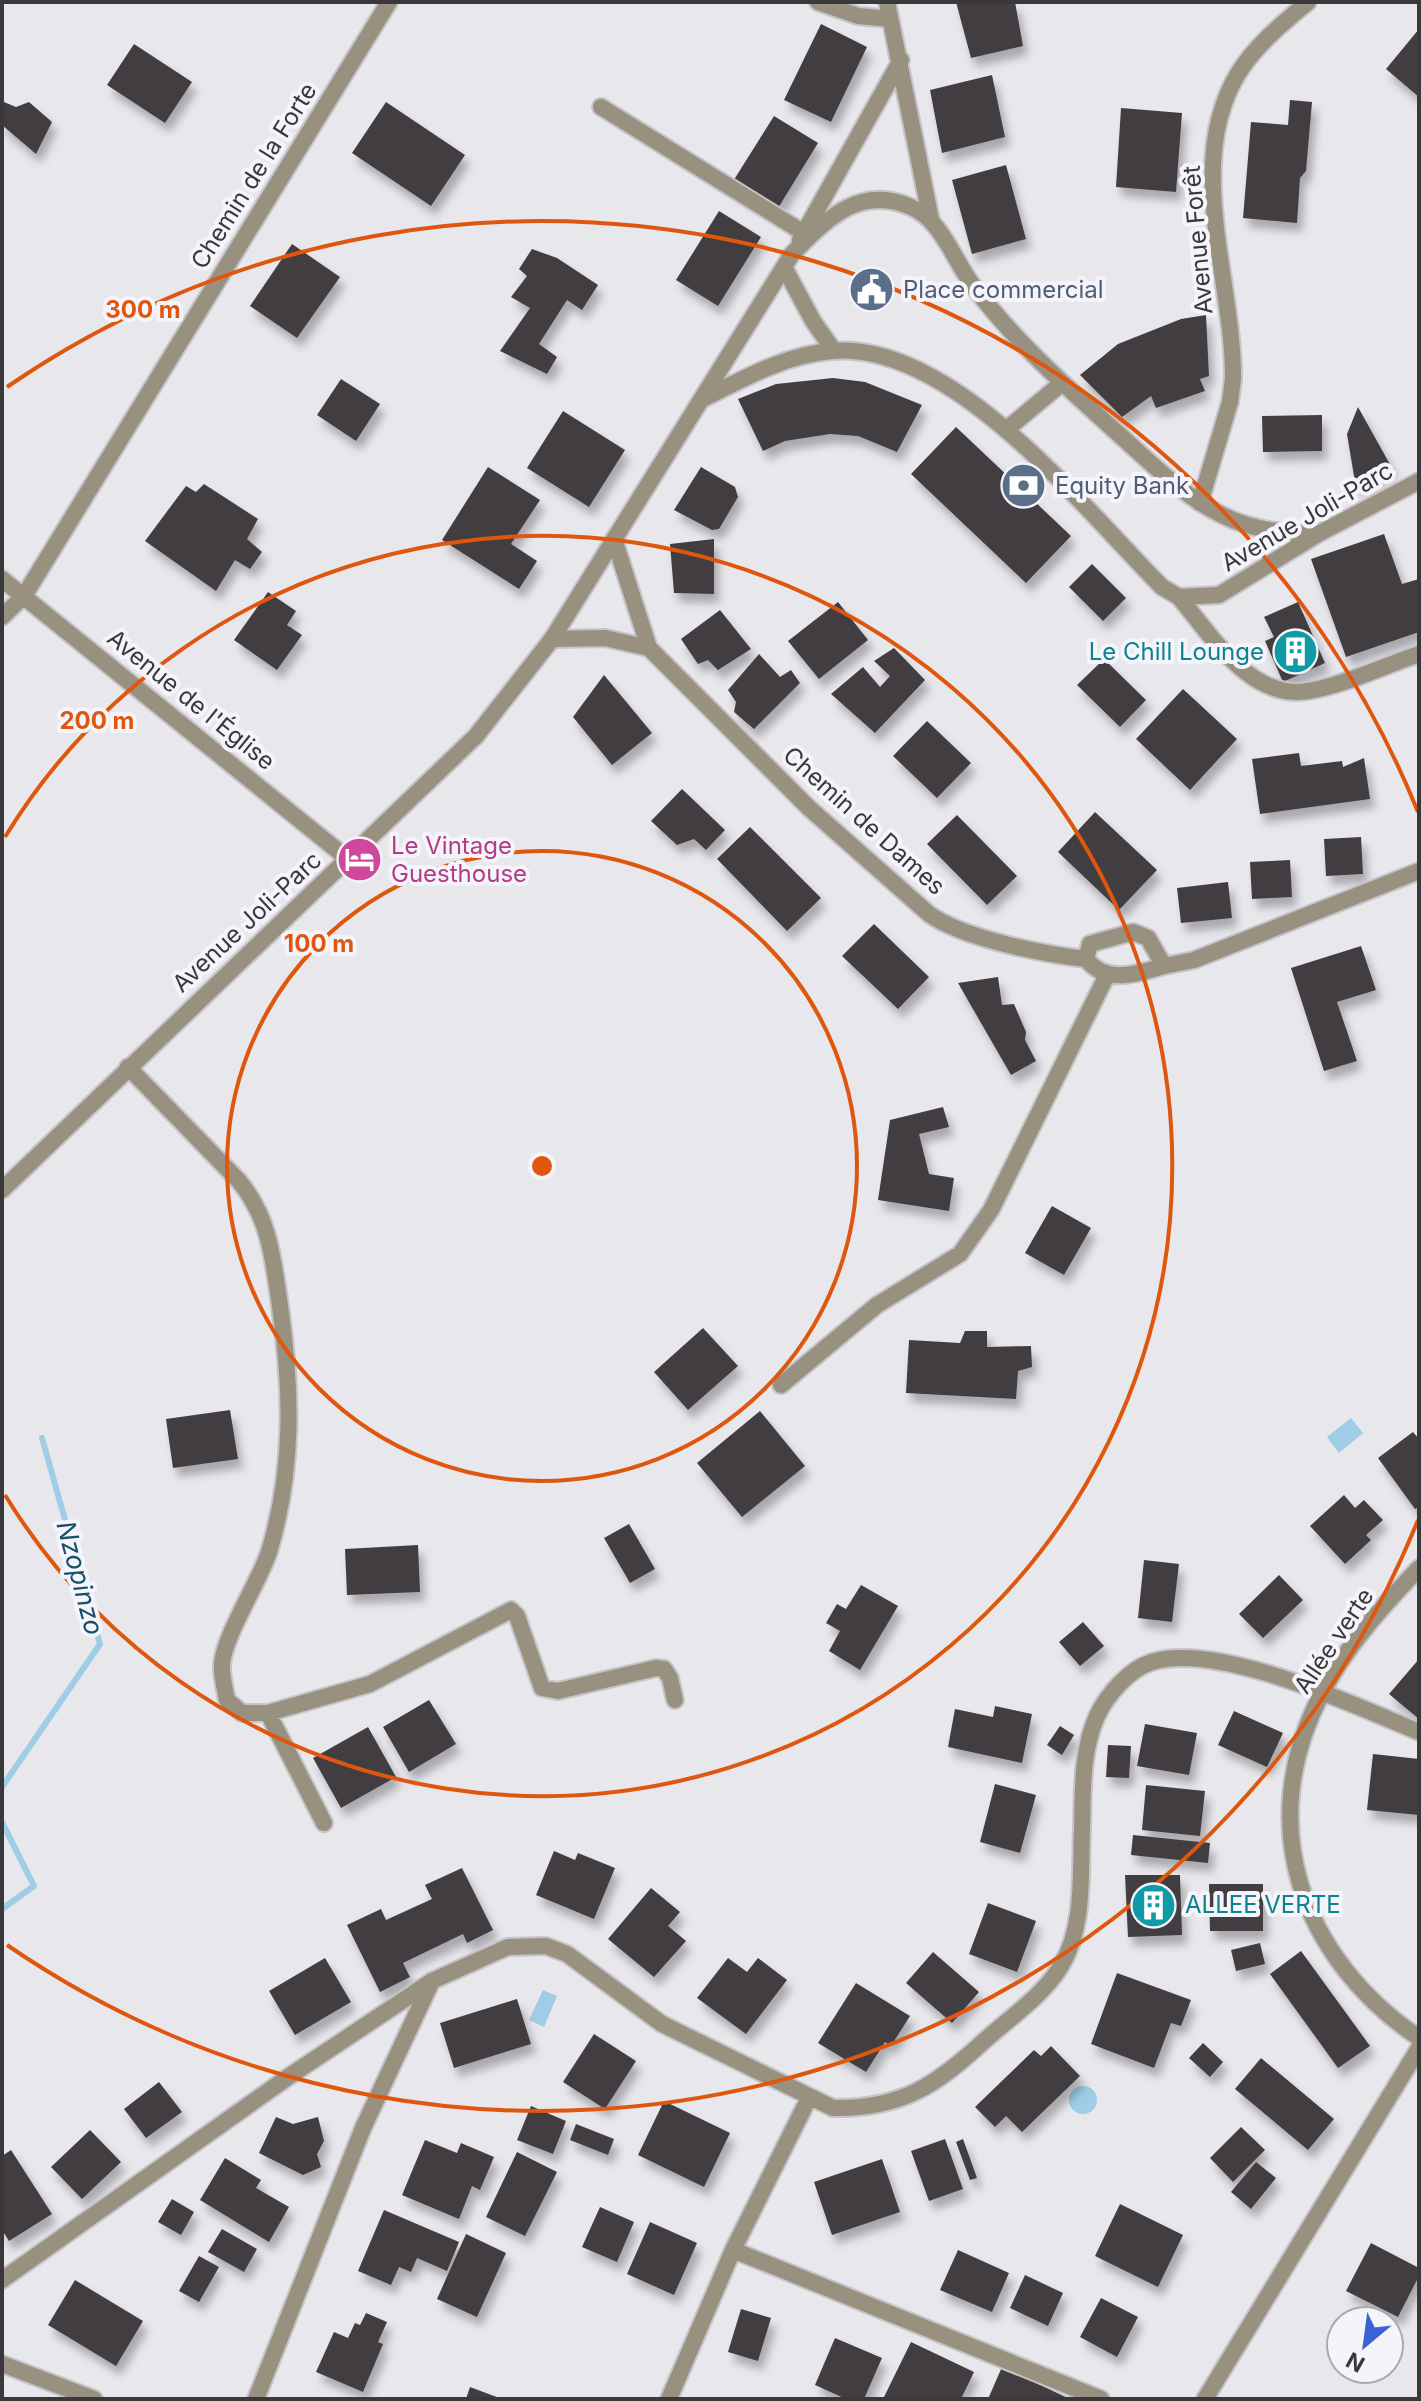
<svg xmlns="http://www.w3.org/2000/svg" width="1421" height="2401" font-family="Inter,sans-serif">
<defs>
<filter id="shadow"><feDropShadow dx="5" dy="9" stdDeviation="4" flood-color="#0004"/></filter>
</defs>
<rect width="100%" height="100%" fill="#e7e7ec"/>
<path fill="#9ecde5" d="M1351,1418l12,15 -24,20 -12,-16z
M543,1990l14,6 -13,31 -15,-7z
M1069 2100a14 14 0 1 1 28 0a14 14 0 1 1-28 0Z"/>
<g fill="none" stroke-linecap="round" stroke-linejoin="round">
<path stroke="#9ecde5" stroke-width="6" d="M2,1787l98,-143 -58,-206
M2,1822l32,64 -32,23"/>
</g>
<path fill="#423e40" filter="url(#shadow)" d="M956,2h59l8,44 -52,12z
M821,24l46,23 -36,75 -47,-22z
M1419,29v68l-33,-28z
M134,44l58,38 -27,41 -58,-38z
M992,75l13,62 -63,16 -12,-63z
M1290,100l22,2 -6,69 -6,7 -3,45 -54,-5 8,-96 37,3z
M4,102l12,5 13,-5 23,20 -16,32 -34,-29z
M386,102l79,53 -34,51 -79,-53z
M1121,108l61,5 -6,79 -60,-5z
M774,116l44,27 -43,70 -45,-27z
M1006,165l20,74 -54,15 -20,-74z
M719,211l42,26 -43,69 -42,-26z
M292,244l48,33 -43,61 -47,-32z
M532,249l25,9 41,27 -16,25 -15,-10 -28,44 18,13 -10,17 -47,-23 30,-43 -19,-11 16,-21 -8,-7z
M1206,315l3,61 -9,3 5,12 -49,17 -5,-12 -29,21 -42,-42 38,-31 63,-25z
M833,378l32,4 57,23 -25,47 -39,-16 -28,-2 -45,7 -22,10 -25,-52 38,-15z
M341,379l39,25 -24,37 -39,-26z
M1358,407l34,61 -36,20 -9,-54z
M563,411l62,39 -36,57 -62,-39z
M1322,415v36l-59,1 -1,-36z
M956,427l115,109 -45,47 -115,-109z
M488,467l52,33 -29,44 26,17 -18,28 -77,-49z
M701,467l34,20 3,10 -19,32 -7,1 -38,-20z
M204,484l54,35 -11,20 15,13 -12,17 -15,-9 -19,31 -71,-50 41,-55 10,6z
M1384,534l18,50 17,-5v53l-73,25 -35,-98z
M714,539v55l-40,-1 -4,-49z
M1092,564l34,34 -23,23 -34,-34z
M268,592l28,19 -9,14 15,10 -25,35 -43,-30z
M838,602l30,38 -49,39 -31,-38z
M1298,602l27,61 -42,19 -18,-41 9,-4 -10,-20z
M720,610l31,39 -33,21 -10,-10 -10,4 -17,-25z
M894,648l31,32 -50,53 -44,-39 32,-27 17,20 10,-11 -16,-15z
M759,654l21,23 11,-7 9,13 -46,46 -20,-17 2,-10 -8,-12z
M1104,659l42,41 -26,27 -43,-42z
M604,675l48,58 -40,32 -39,-48z
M1183,689l54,50 -47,51 -54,-51z
M927,721l44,42 -34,35 -44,-42z
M1299,753l2,13 41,-5 1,6 21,-9 6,41 -110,15 -8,-55z
M682,789l43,41 -19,20 -12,-11 -17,6 -26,-24z
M1095,812l62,58 -38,40 -61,-58z
M957,815l60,61 -30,29 -60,-61z
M750,827l71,71 -34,33 -70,-72z
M1361,837l2,37 -37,2 -2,-37z
M1290,860l2,37 -40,2 -2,-37z
M1228,882l4,36 -51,5 -4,-35z
M874,924l55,53 -31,32 -56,-53z
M1361,946l15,44 -39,12 20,59 -33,10 -33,-103z
M998,977l4,28 12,-1 12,28 -1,8 11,21 -25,14 -53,-92z
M943,1107l6,20 -30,7 10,40 25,4 -5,33 -71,-11 12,-80z
M1052,1206l39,22 -27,47 -39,-22z
M703,1328l35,38 -50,44 -34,-38z
M965,1331h22v16l44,-1 1,21 -14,4 -2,28 -110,-6 3,-53 51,3z
M230,1410l8,49 -65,9 -7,-49z
M760,1411l45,55 -63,51 -45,-54z
M1413,1432l6,7v68l-4,2 -37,-51z
M1344,1495l11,13 9,-8 19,20 -17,15 5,5 -26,24 -35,-38z
M629,1524l26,45 -25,14 -26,-45z
M418,1545l2,47 -73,3 -2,-46z
M1144,1560l35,4 -7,58 -34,-4z
M1279,1575l24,25 -40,38 -24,-24z
M861,1585l37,21 -38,64 -31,-19 11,-20 -14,-8 11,-19 9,5z
M1083,1622l21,24 -24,20 -21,-24z
M1419,1659v60l-30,-25z
M429,1700l27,44 -47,28 -26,-45z
M995,1706l37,8 -10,49 -74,-16 7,-38 38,8z
M1234,1711l49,22 -16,34 -49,-22z
M1145,1724l52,9 -8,42 -52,-9z
M1060,1726l14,9 -12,20 -15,-10z
M368,1727l28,50 -55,31 -28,-50z
M1108,1745l23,1 -2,32 -23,-1z
M1373,1754l46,5v56l-52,-5z
M995,1784l41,11 -16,58 -40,-11z
M1146,1785l59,6 -5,45 -58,-6z
M1133,1835l77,8 -2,20 -77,-8z
M554,1851l21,9 3,-7 37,15 -21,51 -58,-24z
M462,1868l31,62 -26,13 -4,-9 -60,29 7,14 -30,15 -33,-67 34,-16 5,11 46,-21 -7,-14z
M1125,1875h55l2,60 -54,2z
M1209,1884h54v47h-53z
M651,1888l29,24 -12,14 18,15 -32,36 -46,-38z
M988,1903l48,18 -19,51 -48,-18z
M1260,1943l5,21 -29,7 -5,-21z
M1301,1951l69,95 -32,22 -68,-94z
M933,1952l46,40 -27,31 -46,-40z
M325,1958l26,44 -56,33 -26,-44z
M728,1958l19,14 11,-14 29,22 -41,54 -49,-36z
M1117,1973l74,27 -10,26 -10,-3 -17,45 -63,-24z
M856,1983l54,33 -19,30 -6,-4 -19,30 -48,-29z
M517,1999l14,45 -77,24 -14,-45z
M594,2034l42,27 -31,48 -42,-27z
M1203,2043l20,19 -13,15 -21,-19z
M1051,2046l29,30 -58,56 -16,-16 -11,11 -20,-20 59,-57 7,6z
M1261,2058l73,61 -26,31 -73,-61z
M159,2082l23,30 -36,26 -22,-29z
M664,2101l66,32 -26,54 -66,-32z
M531,2106l35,15 -13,33 -36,-14z
M276,2117l17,7 25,-7 6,24 -7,13 4,13 -18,8 -44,-22z
M576,2124l38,15 -6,16 -38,-15z
M1241,2127l24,23 -32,32 -23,-24z
M90,2130l31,32 -39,37 -31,-32z
M945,2139l18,50 -34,12 -18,-50z
M963,2139l14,39 -7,2 -14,-38z
M425,2140l32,13 4,-10 33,14 -14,33 -8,-4 -13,33 -57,-24z
M11,2150l41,64 -43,27 -7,-11v-74z
M517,2152l40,20 -32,64 -39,-19z
M225,2158l36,22 -5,8 33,19 -20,35 -69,-42z
M882,2159l18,53 -68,23 -18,-53z
M1256,2162l20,16 -25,31 -20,-17z
M172,2199l22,13 -13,23 -23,-13z
M1120,2204l63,31 -25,52 -63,-31z
M600,2207l34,15 -17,40 -35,-15z
M384,2210l75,32 -12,29 -30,-13 -6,14 -12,-5 -8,18 -33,-14z
M650,2222l47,21 -23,52 -47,-21z
M222,2229l35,20 -13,23 -36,-20z
M466,2234l40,19 -29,64 -40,-18z
M1371,2243l48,25v8l-21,41 -52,-26z
M958,2250l51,23 -17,39 -52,-22z
M199,2256l20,11 -20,35 -20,-11z
M1025,2275l38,18 -15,33 -38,-18z
M75,2280l68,41 -27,45 -68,-41z
M1101,2298l37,19 -21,40 -37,-20z
M741,2309l30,9 -13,43 -30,-9z
M366,2313l21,9 -9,20 5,2 -20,48 -47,-20 18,-40 14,6 7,-15 5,2z
M835,2338l47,20 -18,41h-18l-31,-14z
M911,2342l63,30 -13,27h-78z
M1002,2367l68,32h-82z
M470,2387l32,12h-36z"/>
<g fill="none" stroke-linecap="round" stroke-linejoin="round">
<defs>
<path id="minor" d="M818,2l40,14 32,3
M887,2l44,218
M601,107l203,126
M800,240l101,-180
M1200,503l30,-101 3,-23c1,-98 -50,-217 6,-307 18,-28 44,-49 69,-70
M614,539l35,109 160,160 120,106c35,25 115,40 157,45
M2,579l346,280
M2,617l22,-21 365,-594
M552,639l53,-1 44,10
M1133,932l15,6 16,28c-28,8 -57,19 -78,-7l4,-15z
M1164,966l30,-6 225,-89
M128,1067l111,114c31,38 34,78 41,125 12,84 14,163 -11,246 -10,30 -45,84 -47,112 -1,11 3,25 5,36l15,13h26l102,-29 141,-74 6,6 25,72 16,3 98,-23 8,1 6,9 5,22
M781,1385l96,-80 83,-51 31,-44 116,-235
M268,1713l56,110
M733,2250l368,149
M2,2280l289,-205 141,-94 76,-34 38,-1 21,8 95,70 171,84c68,1 102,-22 150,-66 25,-23 60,-46 78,-76 24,-39 19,-92 21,-136 1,-39 -1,-78 15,-114 10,-21 32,-47 55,-54 66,-21 204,44 267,70
M2,2364l92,35
M256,2399l107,-271 68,-145
M669,2399l64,-149 76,-152
M1205,2399l214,-351"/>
<path id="tertiary" d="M784,267l29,54 21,30
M701,400c42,-21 83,-45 131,-49 121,-10 252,158 330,236l17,10 40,-2 99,-61 101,-53
M1007,429l55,-46
M1179,597c31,37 72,104 129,94 37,-6 75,-25 111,-37
M2,1190l474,-454 76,-97 240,-385c34,-34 67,-70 119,-47 31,13 43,54 63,80 42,56 97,104 149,151 31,28 63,60 101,78 31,15 61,17 94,18
M1419,1568c-36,38 -73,78 -97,125 -69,131 -21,265 97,345"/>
</defs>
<use href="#minor" stroke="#c4c4c9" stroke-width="20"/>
<use href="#tertiary" stroke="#c4c4c9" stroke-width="20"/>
<use href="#minor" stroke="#99917f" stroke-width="16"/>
<use href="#tertiary" stroke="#99917f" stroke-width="16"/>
</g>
<g fill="none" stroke="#df570e" stroke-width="4">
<circle cx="542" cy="1166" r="315"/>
<path d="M5 837A630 630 0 1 1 5 1495"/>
<path d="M1418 1520A945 945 0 0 1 7 1945M7 387A945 945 0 0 1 1418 812"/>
</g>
<defs>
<symbol id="civic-disc" viewBox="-11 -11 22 22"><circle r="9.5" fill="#5c6f8a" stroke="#f4f4fa"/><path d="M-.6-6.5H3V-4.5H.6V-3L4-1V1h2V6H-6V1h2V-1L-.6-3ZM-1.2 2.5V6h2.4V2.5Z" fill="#fff"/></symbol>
<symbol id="bank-disc" viewBox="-11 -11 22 22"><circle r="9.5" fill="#5c6f8a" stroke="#f4f4fa"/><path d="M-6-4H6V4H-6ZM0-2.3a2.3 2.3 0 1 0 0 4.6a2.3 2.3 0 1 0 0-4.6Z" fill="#fff"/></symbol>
<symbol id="building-disc" viewBox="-11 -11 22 22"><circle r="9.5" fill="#0f9aa8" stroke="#f4f4fa"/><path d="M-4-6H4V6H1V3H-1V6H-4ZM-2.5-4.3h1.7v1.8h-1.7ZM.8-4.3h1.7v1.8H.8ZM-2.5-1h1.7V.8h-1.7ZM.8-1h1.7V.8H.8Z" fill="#fff"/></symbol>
<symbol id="hotel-disc" viewBox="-11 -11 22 22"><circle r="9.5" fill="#d1479c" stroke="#f4f4fa"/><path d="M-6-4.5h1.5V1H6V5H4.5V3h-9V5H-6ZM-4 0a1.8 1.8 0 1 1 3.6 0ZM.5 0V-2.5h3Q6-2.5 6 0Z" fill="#fff"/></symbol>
</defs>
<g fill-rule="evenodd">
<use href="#civic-disc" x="846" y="264" width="51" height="51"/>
<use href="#bank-disc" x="998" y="460" width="51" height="51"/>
<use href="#building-disc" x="1270" y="626" width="51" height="51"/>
<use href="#hotel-disc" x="334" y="834" width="51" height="51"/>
<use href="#building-disc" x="1128" y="1880" width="51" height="51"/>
</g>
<g text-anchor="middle" stroke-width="8" stroke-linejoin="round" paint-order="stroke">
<g font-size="24" fill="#39393b" stroke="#f4f4fa">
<text transform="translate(254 176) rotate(-58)" y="8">Chemin de la Forte</text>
<text transform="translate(1198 240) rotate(-95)" y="8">Avenue Forêt</text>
<text transform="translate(1307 517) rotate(-30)" y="8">Avenue Joli-Parc</text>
<text transform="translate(191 700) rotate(39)" y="8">Avenue de l'Église</text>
<text transform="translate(864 821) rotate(42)" y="8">Chemin de Dames</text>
<text transform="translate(247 922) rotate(-43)" y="8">Avenue Joli-Parc</text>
<text transform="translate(1334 1641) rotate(-56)" y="8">Allée verte</text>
</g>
<g font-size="24" fill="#4e5e75" stroke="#f4f4fa" text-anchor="start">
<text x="903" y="298">Place commercial</text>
<text x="1055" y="494">Equity Bank</text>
</g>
<g font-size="24" fill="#0d838f" stroke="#f4f4fa" text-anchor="end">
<text x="1264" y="660">Le Chill Lounge</text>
<text x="1185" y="1913" text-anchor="start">ALLEE VERTE</text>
</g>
<g font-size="24" fill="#b23c85" stroke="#f4f4fa" text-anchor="start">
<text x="391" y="854">Le Vintage<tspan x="391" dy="28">Guesthouse</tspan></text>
</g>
<g font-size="26" font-style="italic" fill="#15506a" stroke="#f4f4fa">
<text transform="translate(80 1578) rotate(75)" y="9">Nzopinzo</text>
</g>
</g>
<circle cx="542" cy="1166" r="12" fill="#df570e" stroke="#f4f4fa" stroke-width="4"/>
<g font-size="24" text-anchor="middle" font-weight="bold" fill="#df570e" stroke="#f4f4fa" stroke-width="8" stroke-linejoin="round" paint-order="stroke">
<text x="143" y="318">300 m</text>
<text x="97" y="729">200 m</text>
<text x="319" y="952">100 m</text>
</g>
<rect width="1421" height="2401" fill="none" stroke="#39393b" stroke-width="8"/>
<g transform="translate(1365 2345) rotate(209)"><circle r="38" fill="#f4f4fa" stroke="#a9a9ae" stroke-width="2"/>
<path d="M0-6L14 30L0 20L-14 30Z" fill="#3b62d3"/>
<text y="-12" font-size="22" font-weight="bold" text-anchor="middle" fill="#39393b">N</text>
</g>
</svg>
